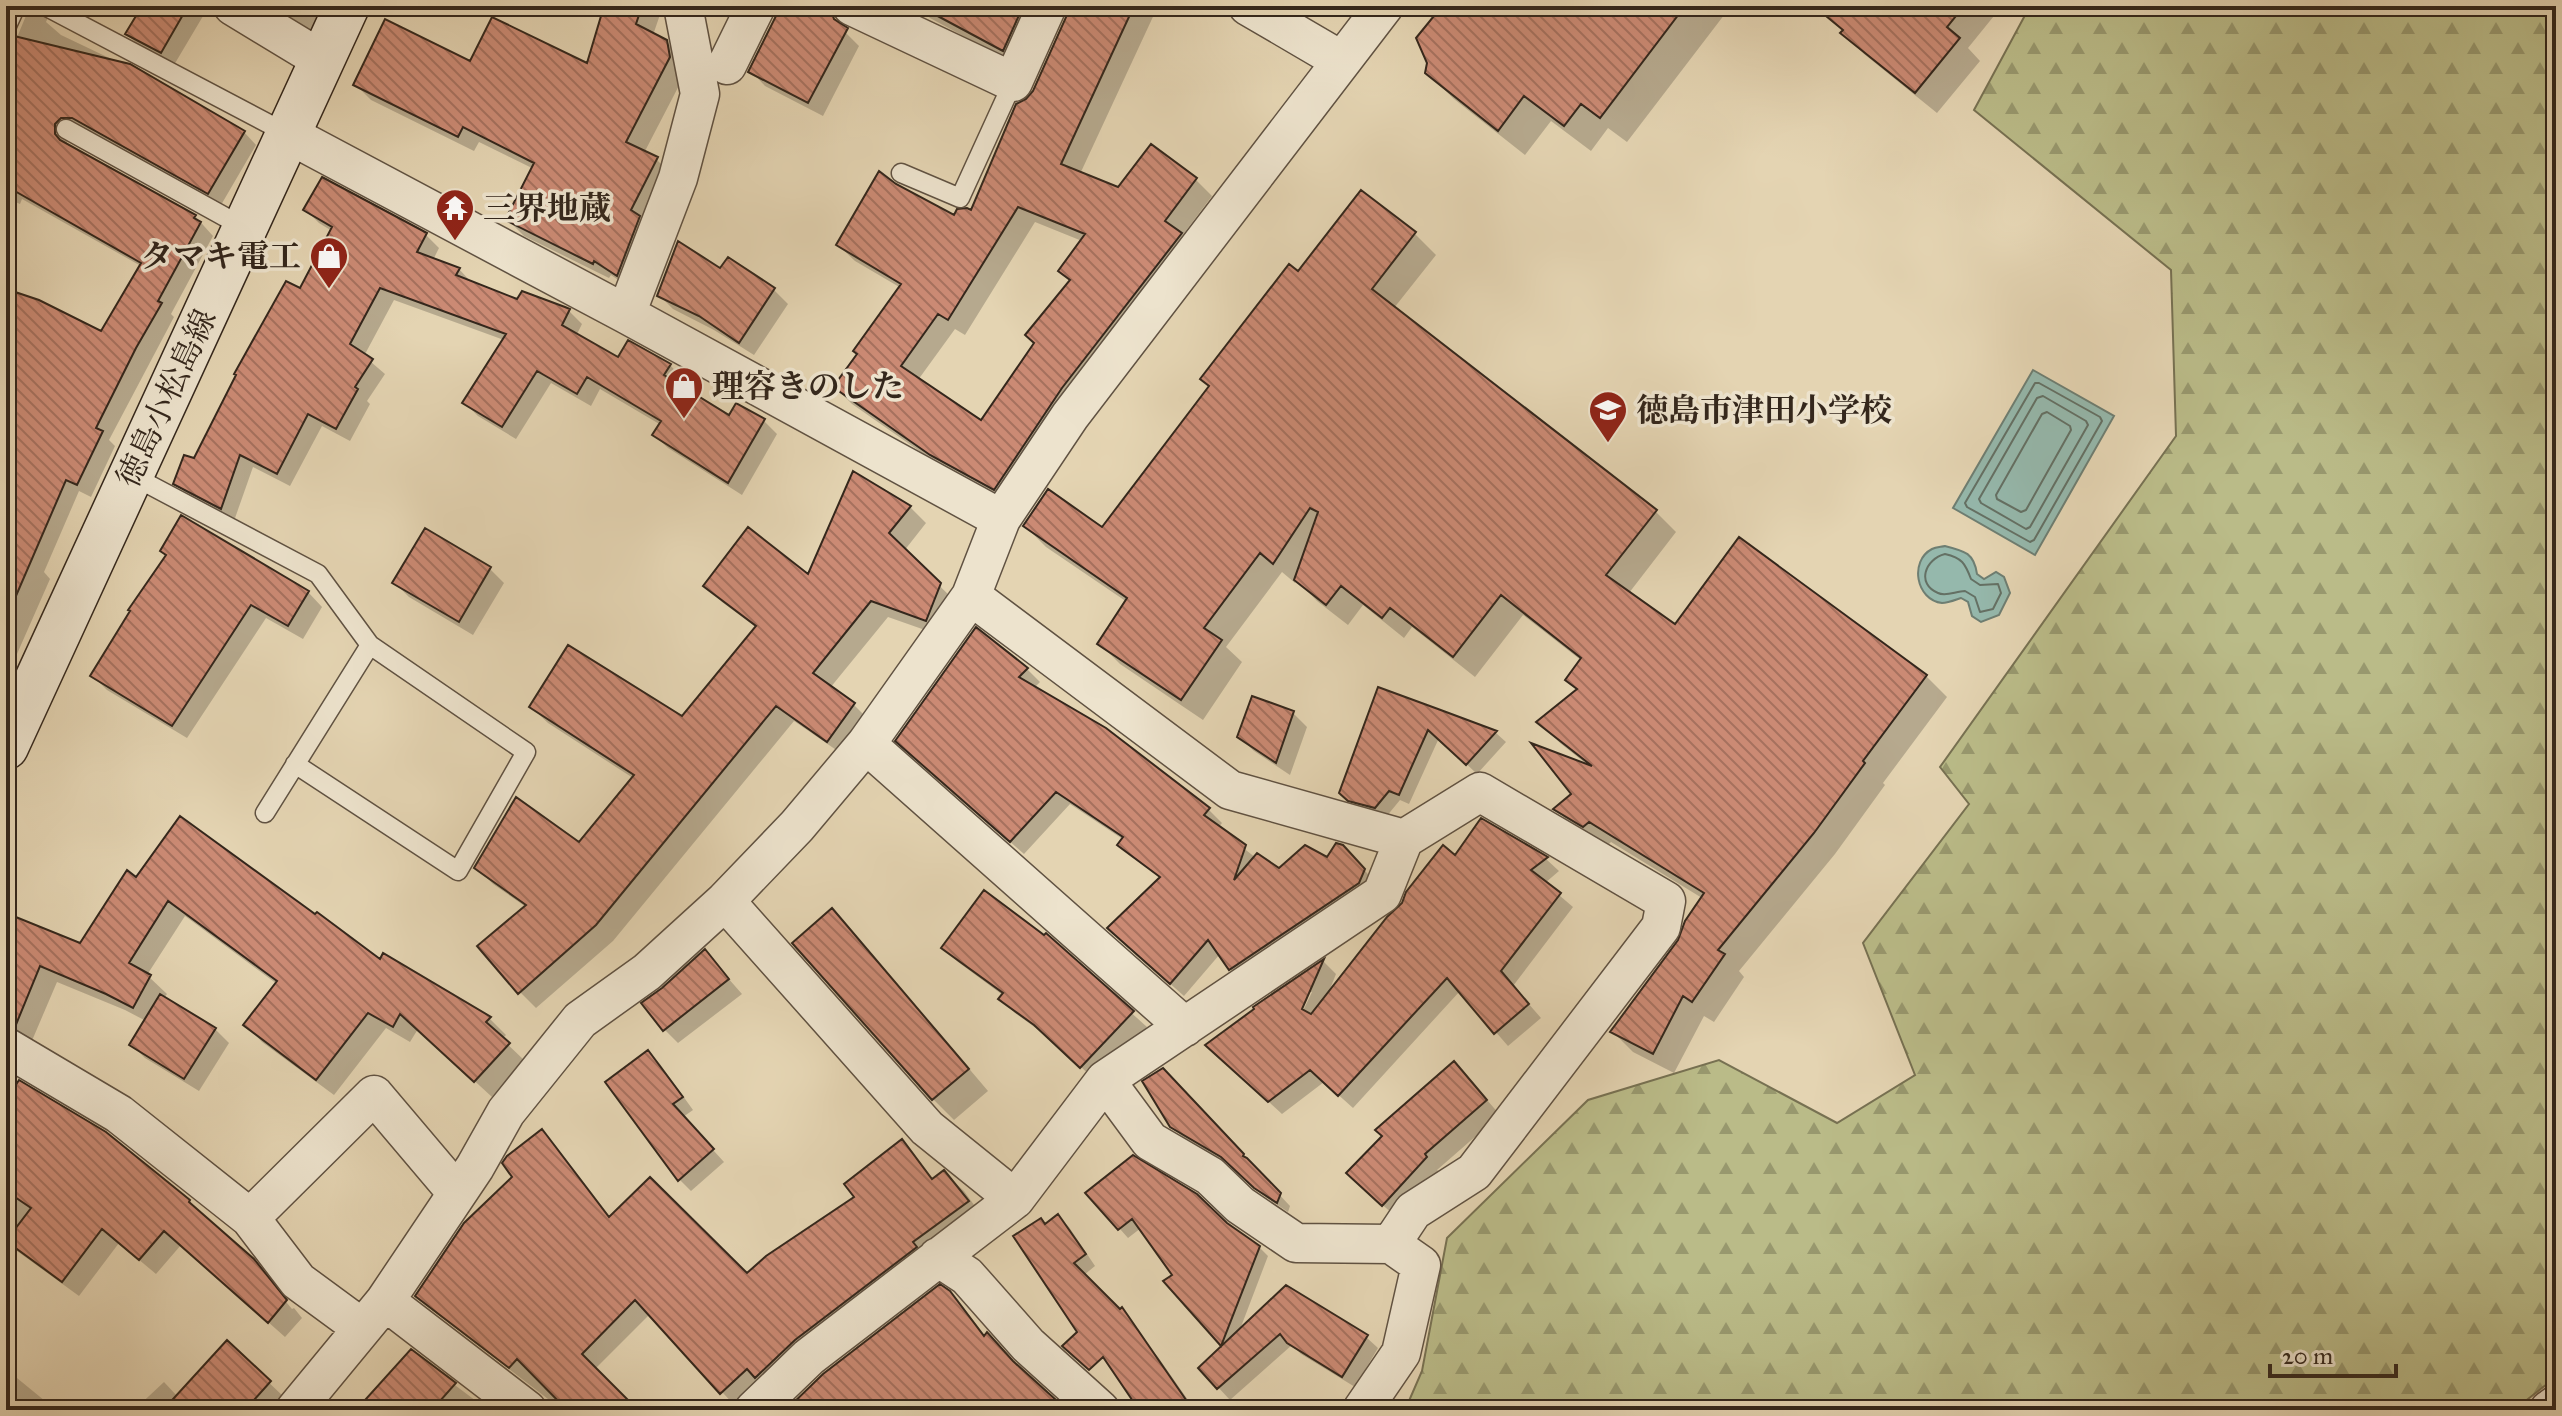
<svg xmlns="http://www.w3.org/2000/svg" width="2562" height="1416" font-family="'IM FELL Great Primer','Noto Serif JP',serif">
<defs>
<pattern id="forest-firs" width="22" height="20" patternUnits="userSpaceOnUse" patternTransform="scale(2)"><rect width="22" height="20" fill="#babb88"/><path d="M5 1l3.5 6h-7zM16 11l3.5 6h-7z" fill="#98986e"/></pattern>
<pattern id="building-back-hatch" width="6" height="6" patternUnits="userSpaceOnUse" patternTransform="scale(2)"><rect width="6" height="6" fill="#cb8a74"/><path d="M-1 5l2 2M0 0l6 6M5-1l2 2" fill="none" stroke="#a6715e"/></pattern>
</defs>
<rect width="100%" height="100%" fill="#e4d4b2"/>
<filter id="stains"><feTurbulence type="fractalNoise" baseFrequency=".0025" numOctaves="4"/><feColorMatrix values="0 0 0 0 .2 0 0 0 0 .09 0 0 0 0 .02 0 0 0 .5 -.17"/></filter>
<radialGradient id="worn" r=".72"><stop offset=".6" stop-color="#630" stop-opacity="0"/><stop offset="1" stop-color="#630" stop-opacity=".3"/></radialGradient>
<path fill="url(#forest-firs)" stroke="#777152" stroke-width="2" d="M2030,6h215l67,9 12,-9h232v1371l-42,33h-1109l17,-39 25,-133 141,-138 131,-40 118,63 78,-48 -52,-132 106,-139 -29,-37 236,-331 -5,-166 -197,-160z"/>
<path fill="#95b8ac" stroke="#6e7e72" stroke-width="2" d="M2033,370l81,46 -79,139 -82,-47z
M1945,546c20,5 29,7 32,28l7,5 12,-7 8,5 6,16 -11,22 -18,7 -9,-6 -4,-14 -7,-4c-6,2 -13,5 -19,5 -26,-3 -33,-42 -10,-54 4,-2 9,-2 13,-3z"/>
<path fill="#0003" fill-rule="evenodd" d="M30,6h54l-5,9 -27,-7 -6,14 15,13 86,41 97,56 12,13 -35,60 -154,-68v9l128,70 18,20 -42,78 3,3 -65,123 6,6 -24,51 -12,-6 -35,81 6,7 -44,100v-388l96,43 39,-68 -119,-67 -2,5 -14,-6v-187l9,9 -8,18 1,4 10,-7z
M144,6h65l-35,59 -34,-18 -13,-13z
M270,6h55l-13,25z
M507,6h13l-3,6z
M607,6h56l-10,29 13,6 16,17 3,16 -41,79 12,6 16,16 -39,115 -22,-15 -2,3 -85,-42 -16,-16 26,-51 -55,-27 -5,9 -103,-51 -16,-16 116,-20 117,2z
M779,6h15l51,26 14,14 -36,70 -58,-30 -14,-15 27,-55z
M918,6h131l-30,60 -89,-48z
M1071,6h87l-78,168 39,15 76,-10 17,17 -30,40 15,15 -186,254 -63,-34 -96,-67 -17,-17 66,-99 -46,-27 -17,-16 57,-60 60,32 17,-4 56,-112 7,-9 34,-76zM1035,222l47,19 -22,30 12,11 -36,61 -55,80 -63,-43 37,-51 10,6z
M1338,6h32l-11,16z
M1443,6h288l-104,136 -19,-14 -17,23 -40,-30 -26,34 -71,-56 -27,-26z
M1812,6h190l-34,42 12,13 -43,52 -73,-59 -20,-22z
M1362,193l53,41 21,21 -42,53 261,203 21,21 -47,61 46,34 251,49 21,21 -64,86 2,2 -50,69 -96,117 5,6 -30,45 -10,-6 -30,57 -41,-21 -21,-21 68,-90 22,-43 -91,-56 -5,5 -30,-17 -20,-21 18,-15 15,-28 -29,-23 -21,-21 40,-32 3,-29 -59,-46 -48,62 -63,-50 -8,11 -41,-33 -15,20 -31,-24 -20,-21 -2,3 -13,-11 -56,75 16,15 -39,58 -83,-56 -21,-21 28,-41 -81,-55 -21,-21 78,4z
M306,210l120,25 13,13 -6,12 26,9 13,14 46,19 51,9 13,13 -6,12 43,24 51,5 13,14 -4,7 51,31 34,4 13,13 -35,61 -74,-47 -14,-13 7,-10 -61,-36 -9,17 -40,-23 -35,56 -38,-23 -13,-13 39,-63 -110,-40 -30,56 21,18 -18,27 3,3 -20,37 -28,-15 -32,60 -37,-19 -19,54 -45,-24 -13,-14 19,-23 106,-170 31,-59 -13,-8z
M721,271l53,19 14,14 -34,51 -40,-25 -41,-21 -14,-14z
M854,474l56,33 16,16 -22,28 52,51 -14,34 -54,-19 -58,71 24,17 16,16 -25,35 -51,-35 -181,220 -77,67 -16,-16 6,-85 -33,-23 -17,-17 103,-23 54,-66 -85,-55 -17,-16 151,12 75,-91 -35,-26 -16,-17 103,-8z
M490,569l14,14 -31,52 -64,-38 -14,-14z
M308,592l14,15 -19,32 -37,-21 -79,120 -80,-48 -14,-14 39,-64z
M1027,669l13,13 -6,6 174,121 14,14 -4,5 38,30 23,13 48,-11 29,1 21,23 -133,99 -14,-14 -10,-15 -36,42 -61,-54 38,-63 -41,-34 4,-5 -54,-36 -46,50 -113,-100z
M1380,690l116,43 10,9 -29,32 -38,-36 -30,66 -9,-4 -14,17 -25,-7 -19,-18z
M1293,713l14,14 -17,48 -36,-24 -15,-14z
M1481,821l65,38 13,12 -14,12 28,24 -60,79 28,32 -33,28 -48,-55 -107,117 -29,-26 -42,32 -61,-56 35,-50 68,-46 12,12 -8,20 128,-136zM1307,992h5l-13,27 -3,-2z
M136,879l244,83 4,-6 106,63 16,16 -4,4 23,22 -33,36 -74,-68 -8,13 -24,-14 -52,67 -72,-53 -16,-17 31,-41 -92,-68 -38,59 20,19 -3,4 51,31 14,14 -30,48 -54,-33 -14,-14 15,-23 -21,-11 -68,-28 -26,61 -25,-8v-120l75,31z
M853,932l135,159 -34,29 -21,-21z
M1046,936l101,91 -51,54 -45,-42 -36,-26 -14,-14 3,-3 -46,-34 -14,-14 101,-10z
M705,952l37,42 -64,49 -14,-14z
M648,1052l12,12 33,46 -10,7 41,45 -33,29 -12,-12z
M1468,1078l32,37 -63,55 3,2 -43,46 -34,-31z
M1173,1081l117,125 -2,6 -21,-14 -33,-31 -51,-30 -12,-11z
M6,1103l246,158 40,48 2,-1 8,10 -17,19 -104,-92 -25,29 -37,-31 -40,53 -73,-53z
M542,1132l14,14 55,72 136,58 110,-78 45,-56 32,38 14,-4 16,15 18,25 -220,167 -26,24 -86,-93 -55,55 40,41h-84l-3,-11 -116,-89 -15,-14 98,-119z
M1088,1193l138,32 33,22 9,9 -29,76 127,5 12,11 -23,39 -54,-33 -9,-9 -62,55 -29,-31 23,-23 -58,-65 9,-5 -34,-48 -13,10z
M1058,1216l11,11 26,39 -11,9 13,78z
M949,1293l14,14 23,30 69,66 -6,7h-235z
M227,1343l57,54 -12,13h-138l30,-28 14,15z
M1145,1343l13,14 37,53h-54z
M411,1352l77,58h-129z
M6,1369l50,41h-50z"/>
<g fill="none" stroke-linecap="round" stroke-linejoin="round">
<path stroke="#647064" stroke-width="2" d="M2035,383h4l61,34 2,4 -68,119 -4,2 -63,-35 -2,-4z
M2043,396l43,25 2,4 -58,102 -4,2 -45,-26 -2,-4 58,-101z
M2047,412l23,14 1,4 -45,80 -5,2 -24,-13 -1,-4 46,-81z
M1945,554c17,4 20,9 26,25l9,6 18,-1 3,9 -8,16 -13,3 -5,-15 -10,-6c-9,0 -19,6 -27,2 -22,-9 -13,-34 7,-39z"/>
</g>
<path fill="url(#building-back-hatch)" stroke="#34271c" stroke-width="2" fill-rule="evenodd" d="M142,6h46l-27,47 -36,-19z
M604,6h38l-6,18 31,16 3,17 -44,85 32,15 -27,53 9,6 -23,60 -23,-15 -1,3 -88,-44 29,-57 -71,-36 -5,10 -105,-52 32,-66 85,42 22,-44 95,46z
M778,6h52l4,13 14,9 -40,75 -60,-31 28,-56z
M919,6h89l12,7 -17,38z
M1069,6h65l-73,158 57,23 33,-43 46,34 -32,43 17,12 -120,155 -68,102 -64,-35 -97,-68 24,-33 -4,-3 48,-67 -65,-39 43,-74 17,13 58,31 3,-6 10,-1 4,2 45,-106 10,-5 7,-8 34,-76zM1018,207l67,27 -27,37 12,9 -45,55 9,8 -53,77 -80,-54 37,-52 10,6z
M1442,6h243l-85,112 -19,-14 -17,22 -40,-30 -26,35 -73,-58 2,-10 -11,-25z
M1814,6h150l-17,21 13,11 -45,55 -75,-60 3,-3z
M14,36l116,28 115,67 -37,63 -136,-76h-11l-6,6v10l5,6 136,75 -2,3 7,4 -43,79 4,2 -26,45 -40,80 7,3 -26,54 -11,-5 -60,139v-330l33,11 62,31 40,-68 -135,-77v-146z
M322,177l105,56 -10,19 43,16 -4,7 61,24 5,-8 43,16 5,2 -8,16 56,32 10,-17 43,24 -7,11 65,40 7,-12 29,16 -37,64 -76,-48 9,-14 -74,-44 -10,17 -40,-23 -35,56 -40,-24 44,-69 -126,-46 -30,56 23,15 -18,28 3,2 -22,40 -28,-15 -31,60 -37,-19 -19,54 -48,-25 11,-29 10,3 42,-83 -2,-1 52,-93 14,7 32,-61 -29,-17z
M1361,190l55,42 -44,57 285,221 -51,65 69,49 64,-87 188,138 -64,86 2,2 -51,70 -96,117 7,4 -33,48 -9,-6 -30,58 -43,-22 68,-92 7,-19 19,-28 -115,-71 -6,5 -30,-18 18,-15 -40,-51 61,23 -56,-44 41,-33 -12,-9 16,-22 -80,-63 -48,62 -63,-49 -8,10 -41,-32 -15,19 -32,-25 24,-68 -8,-4 -37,56 -13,-11 -56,75 18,12 -41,60 -84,-56 30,-46 -104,-72 25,-37 54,38 107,-141 -9,-7 89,-115 9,7z
M678,241l42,27 8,-11 47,31 -36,55 -40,-27 -42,-20z
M853,471l58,35 -22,27 52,50 -15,38 -55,-20 -58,72 42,30 -28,39 -51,-36 -180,219 -78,69 -41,-48 49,-41 -52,-37 42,-71 63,45 55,-67 -105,-68 39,-62 114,71 74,-90 -53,-40 45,-59 60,47z
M181,515l128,76 -21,35 -37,-21 -79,121 -82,-50 40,-65 -2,-1 38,-55 -6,-4z
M425,528l66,39 -32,55 -67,-39z
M976,627l52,41 -9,9 87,51 104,80 -6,7 42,30 -12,35 23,-27 22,15 26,-23 22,12 9,-14 7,2 22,24 -6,14 -130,87 -21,-30 -38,44 -63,-56 53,-51 -43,-32 6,-8 -67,-45 -46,50 -115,-101z
M1378,687l60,22 59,22 -31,34 -38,-35 -29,65 -10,-4 -14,17 -27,-7 -9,-8z
M1252,696l42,15 -18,52 -39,-26z
M180,816l135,98 2,-2 63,47 3,-6 108,64 -5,5 24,21 -36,39 -74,-68 -7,13 -25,-14 -52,67 -73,-55 34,-44 -109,-80 -39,62 22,12 -18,33 -27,-14 -66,-28 -25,61 -9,-2v-112l74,30 47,-73 9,7z
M1481,818l67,39 -17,13 30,23 -60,78 28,33 -35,30 -47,-56 -109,118 -28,-26 -42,32 -63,-57 49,-36 -1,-2 71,-48 -22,50 9,5 76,-97 15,-14 4,-11 37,-47 12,10z
M984,890l60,45 2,-2 88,78 -54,57 -46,-43 -36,-26 5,-6 -62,-45z
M832,908l137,161 -37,31 -140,-157z
M705,949l24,30 -66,52 -22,-28 21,-15z
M160,994l56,34 -32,51 -55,-34z
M648,1050l35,47 -10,7 41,45 -36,32 -73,-99z
M1454,1061l33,39 -62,54 2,3 -45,49 -36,-33 36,-37 -7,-6z
M1163,1068l81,86 -1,2 4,2 34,35 -4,10 -23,-15 -33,-31 -51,-30 -28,-46z
M19,1080l87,52 84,68 -1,2 65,57 33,41 -19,23 -104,-92 -25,29 -37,-31 -40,53 -56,-41 25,-33 -25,-17v-91z
M542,1129l67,88 41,-40 97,96 19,-17 88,-59 -10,-13 58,-45 30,40 12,-9 25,31 -56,41 4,5 -122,93 -40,38 -8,-9 -27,25 -85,-94 -53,54 56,56h-71l-50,-51 -8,9 -94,-72 49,-73 48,-46 -10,-14 5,-7z
M1133,1155l64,39 30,29 33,23 -39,100 -58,-65 9,-6 -40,-56 -14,11 -33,-37z
M1058,1214l28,40 -12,9 46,46 2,-2 71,103h-54l-36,-53 -14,13 -27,-24 15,-14 -64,-96 28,-18 4,6z
M940,1284l10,7 34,45 3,-4 26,29 43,39 -12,10h-258l37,-36z
M1286,1285l82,50 -26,42 -55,-34 -7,-9 -63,55 -19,-21z
M227,1340l44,41 -26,29h-82z
M411,1349l45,34 -24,27h-76z"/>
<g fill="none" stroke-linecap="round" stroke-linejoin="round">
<defs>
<path id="service" d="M45,6l243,128
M6,28l10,-22
M66,129l179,99
M901,173l59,25 53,-116
M131,475l187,99 52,71 156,107 -68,119 -163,-107
M265,813l105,-168"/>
<path id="minor" d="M233,6l89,54
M852,6l161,76 34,-76
M1248,6l94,55
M727,65l29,-59
M288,134l338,180 375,205
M626,314l52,-136 22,-84 -17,-88
M971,596l259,194 174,49 76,-47 186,109 -5,26 -187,245 -61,39 -22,33 -95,-1 -56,-38 -30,-29 -60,-35 -45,-61
M866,744l319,283
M725,901l202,227 88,71
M6,1047l113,67 131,104 48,63 64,47
M250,1218l124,-123 83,98
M938,1257l29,19 61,69 72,65
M385,1301l142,109
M295,1410l90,-109 90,-134 31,-55 74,-92 67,-48 78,-71 72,-75 69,-82 105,-148 30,-77 69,-103 314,-410
M754,1410l55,-53 206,-158 90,-119 277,-186 22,-55
M1362,1410l39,-57 20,-88 -30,-21
M2549,1410l7,-5"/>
<path id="secondary" d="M6,747l341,-741"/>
</defs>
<use href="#service" stroke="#605242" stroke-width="21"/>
<use href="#minor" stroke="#605242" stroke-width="41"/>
<use href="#secondary" stroke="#34271c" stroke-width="47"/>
<use href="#service" stroke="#ede3cd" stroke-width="18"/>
<use href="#minor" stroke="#ede3cd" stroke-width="38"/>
<use href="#secondary" stroke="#ede3cd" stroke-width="44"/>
</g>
<defs>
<symbol id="temple-pin" viewBox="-11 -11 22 30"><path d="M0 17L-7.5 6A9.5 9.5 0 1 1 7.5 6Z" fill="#8f2418" stroke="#ede3cd"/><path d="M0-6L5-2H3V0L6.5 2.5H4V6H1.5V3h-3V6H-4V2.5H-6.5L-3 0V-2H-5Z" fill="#fff"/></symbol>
<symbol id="shop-pin" viewBox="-11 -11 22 30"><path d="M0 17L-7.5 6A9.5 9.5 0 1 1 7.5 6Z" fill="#8f2418" stroke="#ede3cd"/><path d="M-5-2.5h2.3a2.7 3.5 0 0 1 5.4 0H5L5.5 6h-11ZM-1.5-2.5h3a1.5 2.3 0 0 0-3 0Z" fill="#fff"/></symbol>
<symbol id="school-pin" viewBox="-11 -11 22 30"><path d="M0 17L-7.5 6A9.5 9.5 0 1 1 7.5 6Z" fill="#8f2418" stroke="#ede3cd"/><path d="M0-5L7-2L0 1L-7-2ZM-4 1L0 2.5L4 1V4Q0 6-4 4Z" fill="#fff"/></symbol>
</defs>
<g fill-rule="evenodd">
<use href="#temple-pin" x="433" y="186" width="44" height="60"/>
<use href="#shop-pin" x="307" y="234" width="44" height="60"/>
<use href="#shop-pin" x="662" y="364" width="44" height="60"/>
<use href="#school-pin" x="1586" y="388" width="44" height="60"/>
</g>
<g text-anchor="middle" stroke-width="7" stroke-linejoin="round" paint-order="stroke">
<g font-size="32" font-weight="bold" fill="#34271c" stroke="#ede3cd" text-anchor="start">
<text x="483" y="219">三界地蔵</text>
<text x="301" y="267" text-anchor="end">タマキ電工</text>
<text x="712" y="397">理容きのした</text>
<text x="1636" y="421">徳島市津田小学校</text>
</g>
<g font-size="32" fill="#34271c" stroke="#ede3cd">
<text transform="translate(166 398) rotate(-65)" y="11">徳島小松島線</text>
</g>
</g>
<rect width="2562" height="1416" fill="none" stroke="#e4d4b2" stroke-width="32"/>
<rect x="8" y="8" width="2546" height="1400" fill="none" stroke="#34271c" stroke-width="4"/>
<rect x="16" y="16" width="2530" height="1384" fill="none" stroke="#34271c" stroke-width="2"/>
<path d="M2270 1364v12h126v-12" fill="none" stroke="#34271c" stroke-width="4"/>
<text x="2282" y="1364" font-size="24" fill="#34271c" stroke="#ede3cd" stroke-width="6" paint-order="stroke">20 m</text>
<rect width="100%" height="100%" filter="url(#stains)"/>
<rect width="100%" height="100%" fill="url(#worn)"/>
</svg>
